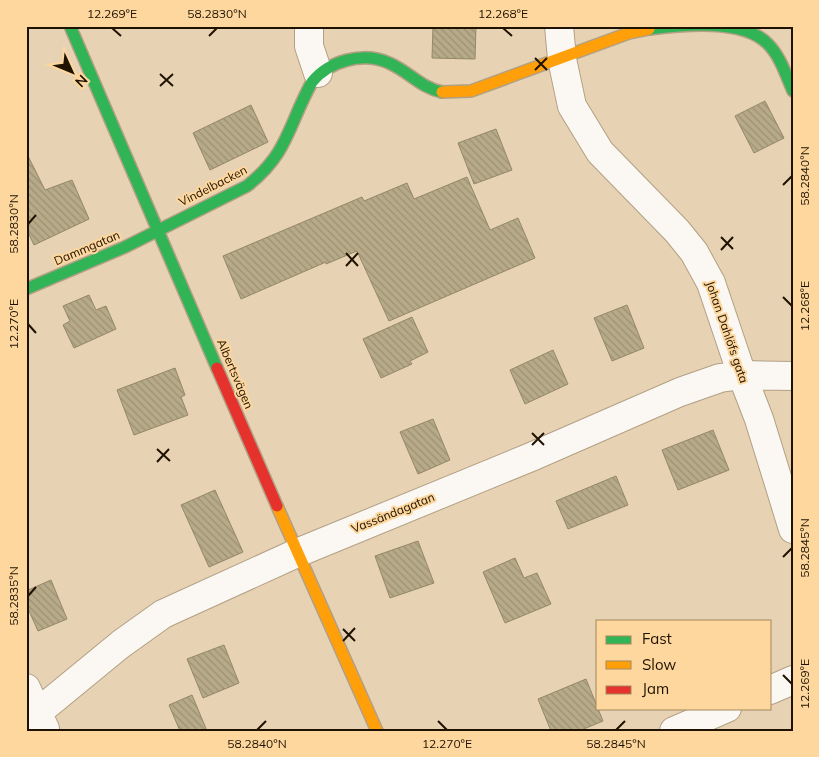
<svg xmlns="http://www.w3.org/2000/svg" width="819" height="757" font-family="Mulish,sans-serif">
<defs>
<pattern id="building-back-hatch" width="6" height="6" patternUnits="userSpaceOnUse" patternTransform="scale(1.25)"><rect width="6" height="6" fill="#b7aa88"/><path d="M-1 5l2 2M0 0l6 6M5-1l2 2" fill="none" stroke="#9d9174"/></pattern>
</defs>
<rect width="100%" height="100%" fill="#e7d2b3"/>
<path fill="url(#building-back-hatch)" stroke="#948866" d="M433,26h43l-1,33 -43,-1z
M765,101l19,37 -30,15 -19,-37z
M251,105l17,37 -58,28 -17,-37z
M496,129l16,41 -38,14 -16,-41z
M26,152l19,38 27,-10 17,39 -55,26 -8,-17z
M467,177l23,53 28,-12 17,40 -146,63 -32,-70 -31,13v-2l-85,37 -18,-43 139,-59 2,4 43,-18 7,16z
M89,295l7,15 10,-4 10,23 -42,19 -11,-23 7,-4 -7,-15z
M627,305l17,43 -32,13 -18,-43z
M412,317l16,35 -18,9 2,3 -31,14 -18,-39z
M553,350l15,34 -43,20 -15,-34z
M175,368l10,27 -4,2 7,18 -54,20 -17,-45z
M433,419l17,41 -32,14 -18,-42z
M713,430l16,40 -51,20 -16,-40z
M616,476l12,29 -60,24 -12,-28z
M215,490l28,62 -34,15 -28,-62z
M418,541l16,42 -44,15 -15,-42z
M515,558l9,20 13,-5 14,31 -46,19 -22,-51z
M51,580l16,39 -29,12 -12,-27v-13z
M224,645l15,38 -36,15 -16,-39z
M586,679l17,42 -24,10h-28l-13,-32z
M192,695l15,36h-27l-11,-26z"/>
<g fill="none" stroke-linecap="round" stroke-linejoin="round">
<defs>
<path id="street" d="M309,26v20l9,27
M559,26l3,33 10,47 28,46 77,79 17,21 17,31 31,92 17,44 34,110
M26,688l19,41
M770,690l23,-10
M26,722l95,-78 42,-30 134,-61 234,-96 149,-65 40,-14 22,-3 51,1
M674,731l53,-23"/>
<path id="fast" d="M70,26l147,342
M649,29c32,-4 94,-11 119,15 12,12 18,31 25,47
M26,289l99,-42 122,-61c42,-33 41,-61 65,-104 17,-21 51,-31 77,-19 19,8 32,25 53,29"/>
<path id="slow" d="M442,92l29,-1 158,-58 20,-4
M277,506l100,225"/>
<path id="jam" d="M217,368l60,138"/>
</defs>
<use href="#street" stroke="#b2a084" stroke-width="30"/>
<use href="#fast" stroke="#b2a084" stroke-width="14"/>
<use href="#slow" stroke="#b2a084" stroke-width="14"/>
<use href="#jam" stroke="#b2a084" stroke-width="14"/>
<use href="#street" stroke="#fbf8f4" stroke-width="28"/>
<use href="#fast" stroke="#30b455" stroke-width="11"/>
<use href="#slow" stroke="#ff9f0a" stroke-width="11"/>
<use href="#jam" stroke="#e5322d" stroke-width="11"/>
</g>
<path fill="none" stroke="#1f1200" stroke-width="2" d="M112,28l9,8M503,28l9,8M209,36l8,-8M535,58l12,12M535,70l12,-12M160,74l13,12M160,86l13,-12M783,185l9,-9M28,224l8,-9M721,237l12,12M721,250l12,-13M346,253l12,13M346,266l12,-13M783,297l9,9M28,324l8,9M532,433l12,12M532,445l12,-12M157,449l13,12M157,462l12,-13M783,557l9,-9M28,596l8,-9M343,629l12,12M343,641l12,-13M783,675l9,9M438,721l9,9M257,730l9,-9M616,730l9,-9"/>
<g text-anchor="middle" stroke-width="4" stroke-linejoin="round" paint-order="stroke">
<g font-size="12" fill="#1f1200" stroke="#fdd79d">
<text transform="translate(213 186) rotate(-27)" y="4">Vindelbacken</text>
<text transform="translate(87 248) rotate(-23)" y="4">Dammgatan</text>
<text transform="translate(727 332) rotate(71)" y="4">Johan Dahlöfs gata</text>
<text transform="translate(235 374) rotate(67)" y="4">Albertsvägen</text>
<text transform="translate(393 513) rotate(-22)" y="4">Vassändagatan</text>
</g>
</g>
<rect width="819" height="757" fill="none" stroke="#fdd79d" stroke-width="55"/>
<rect x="596" y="620" width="175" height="90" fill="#fdd79d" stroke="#a4885e"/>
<rect x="606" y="636" width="25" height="8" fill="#30b455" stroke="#a4885e"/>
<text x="642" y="644" font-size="15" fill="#1f1200">Fast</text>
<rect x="606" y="661" width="25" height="8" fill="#ff9f0a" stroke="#a4885e"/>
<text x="642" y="670" font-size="15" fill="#1f1200">Slow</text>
<rect x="606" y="686" width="25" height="8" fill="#e5322d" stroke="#a4885e"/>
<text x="642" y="694" font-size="15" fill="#1f1200">Jam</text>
<g transform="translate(72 72) rotate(134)" stroke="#fdd79d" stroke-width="4" paint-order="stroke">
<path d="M0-4L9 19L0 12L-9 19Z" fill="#1f1200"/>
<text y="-8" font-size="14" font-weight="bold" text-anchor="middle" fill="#1f1200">N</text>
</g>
<rect x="28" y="28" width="764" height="702" fill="none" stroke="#1f1200" stroke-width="2"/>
<g font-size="12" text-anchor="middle" fill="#1f1200">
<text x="112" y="18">12.269°E</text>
<text x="217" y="18">58.2830°N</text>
<text x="503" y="18">12.268°E</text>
<text transform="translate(805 176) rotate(-90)" y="4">58.2840°N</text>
<text transform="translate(14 224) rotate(-90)" y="4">58.2830°N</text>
<text transform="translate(805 306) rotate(-90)" y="4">12.268°E</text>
<text transform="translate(14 324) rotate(-90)" y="4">12.270°E</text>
<text transform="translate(805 548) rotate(-90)" y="4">58.2845°N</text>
<text transform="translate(14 596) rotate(-90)" y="4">58.2835°N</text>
<text transform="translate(805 684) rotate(-90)" y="4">12.269°E</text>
<text x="257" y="748">58.2840°N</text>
<text x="447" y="748">12.270°E</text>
<text x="616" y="748">58.2845°N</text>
</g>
</svg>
